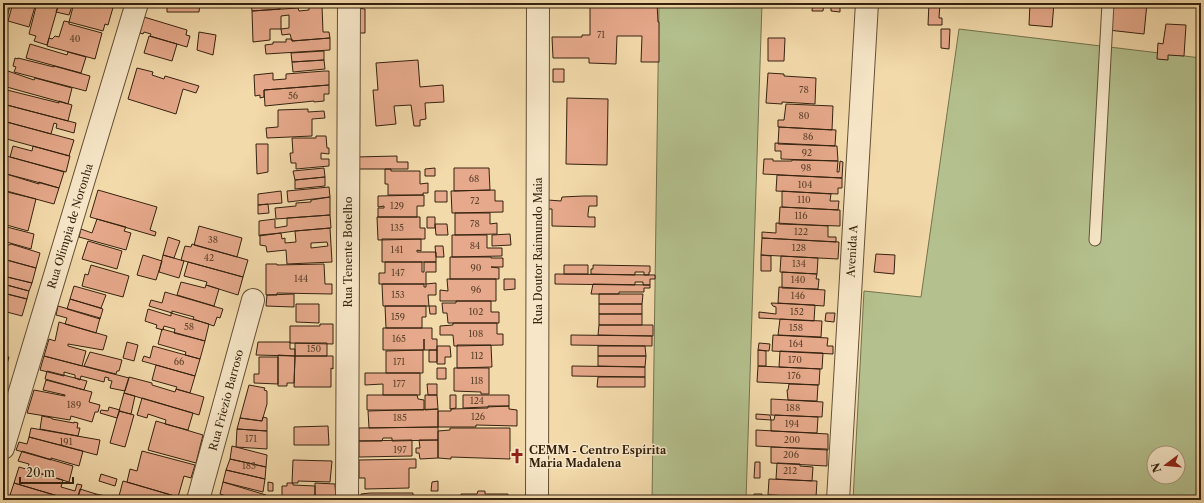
<svg xmlns="http://www.w3.org/2000/svg" width="1204" height="503" font-family="'Libre Caslon Text',serif">
<rect width="100%" height="100%" fill="#f3daab"/>
<filter id="stains"><feTurbulence type="fractalNoise" baseFrequency=".005" numOctaves="4"/><feColorMatrix values="0 0 0 0 .2 0 0 0 0 .09 0 0 0 0 .02 0 0 0 .5 -.17"/></filter>
<radialGradient id="worn" r=".72"><stop offset=".6" stop-color="#630" stop-opacity="0"/><stop offset="1" stop-color="#630" stop-opacity=".3"/></radialGradient>
<path fill="#b4c18e" stroke="#74724e" fill-rule="evenodd" d="M659,3h103l-16,497h-94z
M959,29l242,29v442h-348l11,-209 57,6zM1154,453h24v24h-24z"/>
<path fill="#e6a98b" stroke="#35220f" fill-rule="evenodd" d="M3,3h8l-8,28z
M13,3h23l-7,24 -21,-6z
M37,3h22l-12,42 -13,-4 2,-5 -7,-2z
M59,3h14l-4,12 -13,-3z
M74,3h36l4,1 -6,21 -3,-1 -2,7 -34,-9z
M167,3h33l-1,9h-32z
M251,3h73v3h-7v-1l-37,2v2l-28,2z
M588,3h69l1,19h1v40h-18l1,-26h-25l-1,28 -27,-1v-5h-36l-1,-21h30v-2h8v-31z
M813,3h11l-1,8h-11z
M831,3h9v9l-9,-1z
M929,3h11l-1,15h3v7h-14z
M1030,3h24l-2,24 -23,-2z
M1111,3h36l-3,31 -36,-4z
M322,6l1,26h6l1,6 -38,3 -2,-7 -8,1 -1,-6 8,-1v-13l-8,1v13h-11v11l-17,2 -1,-31 46,-3 1,3 10,-1v-3z
M356,8l9,1v24h-9z
M144,17l43,13 -1,5 4,1 -3,11 -37,-11 1,-2 -7,-2 -1,2 -3,-1z
M64,21l5,1v2l33,9 -7,26 -48,-13 2,-8 3,1 3,-3 4,1z
M1166,24l20,1 -2,31 -16,-1v5l-11,-1 1,-16 5,1z
M941,29h9l-1,20 -8,-1z
M199,32l17,3 -3,20 -16,-5z
M149,36l28,8 -5,17 -28,-8z
M330,38v12l-64,4 -1,-9 8,-1v-2h13v-3h6v2z
M768,38h17l-1,23h-16z
M30,44l37,11 1,-3 18,5 -5,16 -55,-15z
M324,51v9l-32,2 -1,-9z
M15,58l3,1v-1l36,9v-1l36,10 -4,15 -72,-19 2,-5 -3,-1z
M324,60l1,9 -32,3 -1,-10z
M418,60l2,27 23,-2 1,17 -19,1 1,16 -6,1v6h-6l-3,-21 -17,1 2,18 -20,2 -3,-36h5l-2,-27z
M137,68l16,4 -1,3 12,4 1,-3 34,10 -3,7 -13,-4 -7,25 -48,-15z
M553,69h11v13h-11z
M5,70l29,10 1,-2 37,10 -4,16 -65,-18v-6z
M325,71h4v14l-65,5v7l-4,1v-3l-5,1 -1,-21 19,-2v7l13,-1v-5z
M768,73l16,1v2l32,2 -1,26 -33,-2v2l-16,-1z
M329,85v9h-5v7l-10,1v-1l-49,5 -1,-16z
M3,89l56,14v-2l13,4 -4,16 -65,-17z
M567,98l41,1 -1,66 -41,-1z
M3,104l73,19 -2,10 -18,-5 1,-4 -3,-1 -3,11 -48,-13z
M786,104l47,2 -1,24 -54,-3v-7h6z
M308,109v3l16,-1 1,7 -13,1v17l-45,2 -1,-10 12,-1v-17z
M3,121l71,19 -5,16 -66,-18z
M779,127l57,3 -1,16 -57,-2z
M316,136h10l1,12h2v6l-8,-1v6h8v7l-33,3v-6h-5l-1,-10h3l-1,-15h24z
M775,143l62,3 1,15 -57,-2v-8h-6z
M256,144h12v28l-11,2z
M13,146l19,5 1,-5 37,10 -4,16 -56,-15z
M3,155l61,17 -5,16 -56,-15 3,-14 -3,-1v2z
M397,156v6h11v7h-53v-12z
M764,159h9v2h19v-1l46,1 -1,11h2l1,-11 3,1 -1,16 -79,-4z
M324,168l1,9 -30,3 -2,-9z
M435,168v8h-10v-7z
M454,168h35l1,22 -36,1z
M385,169h6v2h29v13l8,-1v10h-5v2h-35v-11h-3z
M3,173l36,11v-2l20,6 -5,16 -51,-14z
M777,175l65,3v10h-4v6l-62,-3z
M325,177v9l-30,3v-9z
M329,187l1,10 -42,5 -1,-11z
M98,190l59,17 -7,23 6,2 -1,4 -65,-19z
M495,190v11h8v11l-51,1 -1,-22z
M3,191l33,8 -8,32 -25,-7z
M281,191l1,12 -24,2v-11z
M435,191h12v11h-12z
M782,191l49,3 -1,7h9l-1,9 -56,-3z
M424,195v11h-7v11h-39v-9h6v-2l-6,1v-11z
M584,196h13v10h-8l-1,8v3h7v10l-43,-1v-17h-4v-9l13,1 1,-4z
M330,197v18l-54,4 -1,-11 21,-2v-3l15,-1v-2z
M268,204l1,9 -11,1v-9z
M780,207l60,3v16l-61,-2z
M455,213h35v11l7,-1v11l-42,1z
M330,215l1,13 -36,3 -36,5v-15l16,-2v9l12,-2v-8z
M377,217h43v11h5v11l-47,1z
M427,217h8v11h-8z
M97,219l29,8 -2,4 7,2 -5,17 -47,-13 2,-8 11,4z
M776,223l52,3v11h8v5l-74,-4v-6l14,1z
M435,224h12l1,11h-12z
M3,226l31,8 -3,15 -28,-8z
M199,226l43,12 -5,19 -43,-12z
M330,228l2,34 -45,2 -1,-14 -19,2 -1,-6 -6,-1v-10l21,-2 1,6 3,-1v5l11,-1 -1,-11zM327,242l1,4 -17,2v-5z
M510,234l1,11 -19,1v-11z
M452,235h35v13h15v8l-50,1z
M168,237l12,4 -6,17 -11,-3z
M762,238l77,4 -1,17 -77,-4z
M382,239h39v12l-4,-1v2h19v10h-54z
M88,241l34,10 -5,18 -35,-10z
M3,244l6,1 2,-1 29,9 -4,15 -33,-9z
M192,244l56,16 -5,17 -62,-17 4,-14 6,1z
M435,246h8l1,11h-8z
M876,254l19,1 -1,19 -20,-2z
M143,255l19,6 -6,19 -19,-5z
M163,255l21,6 -5,17 -20,-6z
M761,255l10,1v15h-10z
M781,256l37,2 -1,16 -37,-2z
M450,257h41v1h12v9h-12l8,1v11h-49z
M3,259l33,9 -4,15 -29,-7z
M188,262l55,15 -5,18 -32,-10 1,-3 -23,-6z
M385,262h37v10h2v-10h12v10h-10v12h-47v-11h6z
M266,264h11v1l47,-1 1,20h7v10l-55,-1v2h-11z
M91,265l38,11 -6,21 -41,-11 3,-12 3,1z
M564,265h24v9h-24z
M593,265l57,1v6h-1v3h-5v-3h-9v3l-44,-1v-5h2z
M782,272l35,2 -1,5h3l-1,10 -36,-1z
M555,274l100,1v4h-5v6h-7v-3h-8v3l-80,-1z
M3,276l29,7 -3,8 -26,-7z
M447,279h49v22h-56v-11l8,1z
M504,279h11v10l-11,1z
M181,282l24,6 1,-3 13,4 -5,17 -37,-11z
M436,283v12h-8l1,11h-46l-1,-22h42v3h2v-3z
M3,284l26,7 -2,8 -24,-6z
M593,284l57,1v3h-6v4h-25v2h-28z
M74,286l32,9 -5,13 -31,-9z
M779,287l46,3 -1,16 -46,-3z
M165,292l58,17 -3,9 -3,-1 -3,9 -21,-7 1,-2 -22,-6v2l-23,-7 2,-6 11,3z
M3,293l24,6 -5,17 -19,-5z
M294,294v13l-28,-1 1,-11z
M599,294h44l-1,10h-43z
M70,299l33,10 -3,10 -33,-10z
M456,301h35v11h8v11h-51l-1,-10h-4l-1,-10h14z
M771,303l44,2 -1,16 -55,-3v-6l17,2v-7l-3,-1z
M296,304h23v19l-23,-1z
M599,304h43v10h-43z
M58,306l42,12 -4,15 -31,-9 2,-6 -11,-3z
M385,306h41v11h-4v11h-36z
M429,306h7v8h-6z
M148,309l23,7v-3l38,11 -4,17 -31,-8 1,-4 -11,-3 -1,4 -7,-2 1,-3 -12,-4z
M826,313h9l-1,9 -9,-1z
M599,314h43v11h-43z
M780,319l42,2 -1,16 -43,-2z
M59,322l48,14 -4,14 -35,-6v2l18,5 -4,15 -38,-10 5,-17 6,2z
M453,323h44v11h6v11l-49,1 -1,-11h-13v-9l13,-1z
M320,324h13v20l-43,-1v-17h30z
M599,325h54v11l-55,-1z
M383,328h49v11h5v11h-13v-11v11h-41z
M162,329l43,12 -5,18 -15,-4 1,-3 -28,-8z
M571,335l81,1v10l-81,-1z
M773,335l55,3 -1,8h6v8l-61,-3z
M127,342l11,3 -4,16 -11,-3z
M258,342h32v7h5v7l-39,-1z
M295,343h32v13h-32z
M759,343l11,1 -1,7 -11,-1z
M457,345h34l1,22 -35,1z
M153,346l47,13 -5,17 -53,-15 2,-5 6,2z
M437,346h13l1,11h-6v7h-8z
M598,346h47l1,10h-48z
M423,350v23h-37v-22z
M429,350h8v12h-8z
M758,350l8,1v15h-8z
M780,351l43,2 -1,16 -43,-2z
M90,352l32,8 -3,11h-2l-1,3 -32,-8z
M278,355l17,1 -1,27h-7v3h-9z
M3,356l6,1 -6,22z
M44,356l85,22 -4,13 -15,-3 2,-7 -4,-1 1,-2 -4,-1 -1,5 -23,-6 -1,4 -5,-2v-3l-11,-3v4l-24,-6z
M295,356h38v13l-2,-1v19h-37z
M598,356h48l-1,11 -47,-1z
M259,357h19v27l-24,-1v-9h5z
M156,365l39,11 -5,17 -14,-4 1,-2 -25,-7z
M572,366l73,1v10l-73,-1z
M758,366l62,3 -1,16 -62,-3z
M437,368h9v11h-9z
M454,368h35v26h-8v-2l-27,-1z
M47,371l40,10 -3,9 -39,-11z
M365,373h55v22h-37v-11l-18,1z
M129,377l23,6v2l23,7 1,-3 28,8 -5,18 -75,-22z
M598,377h47v10h-48z
M46,380l46,12 -3,10 11,3 -2,7h-3l-3,10 -21,-6 -1,4 -43,-7 7,-23 31,6v-1l-22,-5z
M427,384h10v11h-9z
M789,384l29,1 -1,16 -29,-1 -1,-10h1z
M249,385l16,3 -1,2 3,1v13l-5,17 -22,-3z
M124,393l11,3 -4,18 -12,-3z
M367,395h50l1,4 6,1v10h-57z
M425,395h12l1,14 -13,1z
M450,395h6v13l-6,1z
M463,395h46v11l-46,2z
M142,398l51,15 -5,17 -23,-6 1,-4 -18,-6 -1,4 -10,-3z
M771,399l52,3 -1,15 -51,-2z
M488,406h21v3l8,1v16l-41,-1v2h-38v-16h13v-2l37,-1z
M109,407l11,3 -3,8 -17,-5 1,-3 7,1z
M438,409v18l-69,1 -1,-17z
M119,411l15,4 -9,32 -15,-4z
M756,414l14,1 1,5 -15,-1z
M775,415l43,2 -1,16 -46,-2v-11h3z
M42,416l10,2v1l22,4v-1l4,1 -1,5h3l-2,8 -38,-7z
M263,417l4,1v13l-30,-2 3,-11 22,3z
M156,421l47,14 -7,28 -48,-13z
M328,426l1,19h-35v-18z
M438,427v13l-46,1v-3h-9l-1,3h-23v-13z
M31,428l69,12 -3,15 -68,-18z
M450,428h60v31l-59,-2v2l-13,-1v-27l12,-1z
M237,429l30,2v18l-31,-2z
M756,430l72,4v16l-72,-4z
M29,437l54,14 -4,15 -28,-8v2l-35,-10 3,-8 8,2z
M412,440v16l-53,1v-16z
M419,440h19v18l-18,1 -1,-6h-3v-5h4z
M232,446l35,9 -1,12 -36,-8z
M771,447l56,2v17l-56,-3z
M22,451l51,15 -4,16 -42,-12 2,-6 -11,-3z
M142,451l53,14 -4,13 -7,-2 -6,21 -51,-15 3,-13 7,2z
M230,459l36,8 -1,12 -39,-9z
M416,459v9h-7v20l-44,1v-11h-6v-18z
M293,460l39,1 -2,21 -32,-1v2h-6z
M755,462h5v16h-6z
M777,463l23,1v2l13,1 -1,14 -36,-2z
M19,467l44,13 -2,7 14,4 2,-7 5,1 -5,15h-6l-57,-17z
M226,470l39,9 -2,13 -40,-10z
M101,474l16,5 -2,7 -16,-5z
M769,479l48,2 -1,16 -48,-2z
M123,481l55,16 -1,3h-46l-12,-4z
M438,481v10h-7l1,-9z
M223,482l43,13 -2,5h-25l-19,-6z
M268,482l5,1v8h-5z
M14,483l44,13 13,4h-56l-6,-2z
M287,483h6v2l22,1v13l-33,-1v-12h5z
M315,483l20,1 1,16 -21,-1z
M80,489l16,5 -2,6h-17z
M478,491h7v3h23v6h-47v-6h16z
M370,493h43v7h-52v-6z
M96,494l15,3v3h-17z
M754,494h8v6h-8z
M769,495l56,3v2h-56z"/>
<g fill="none" stroke-linecap="round" stroke-linejoin="round">
<defs>
<path id="service" d="M1095,240l13,-237"/>
<path id="minor" d="M3,448l134,-445
M198,500l55,-200
M347,500l2,-497
M537,500l1,-497
M838,500l29,-497"/>
</defs>
<use href="#service" stroke="#645036" stroke-width="13"/>
<use href="#minor" stroke="#645036" stroke-width="24"/>
<use href="#service" stroke="#f7e7c8" stroke-width="11"/>
<use href="#minor" stroke="#f7e7c8" stroke-width="22"/>
</g>
<defs>
<symbol id="church-bare" viewBox="-9 -9 18 18"><path d="M-1.2-6h2.4v3.5h3.3v2.4h-3.3V6h-2.4V-.1h-3.3v-2.4h3.3Z" fill="#8f2418" stroke="#f7e7c8" stroke-width="2.5" paint-order="stroke"/></symbol>
</defs>
<g fill-rule="evenodd">
<use href="#church-bare" x="506" y="445" width="22" height="22"/>
</g>
<g text-anchor="middle" stroke-width="3" stroke-linejoin="round" paint-order="stroke">
<g font-size="9" fill="#61442e">
<text x="601" y="38">71</text>
<text x="75" y="42">40</text>
<text x="804" y="93">78</text>
<text x="293" y="99">56</text>
<text x="804" y="119">80</text>
<text x="808" y="140">86</text>
<text x="807" y="156">92</text>
<text x="806" y="171">98</text>
<text x="474" y="182">68</text>
<text x="805" y="188">104</text>
<text x="804" y="203">110</text>
<text x="475" y="204">72</text>
<text x="397" y="209">129</text>
<text x="801" y="219">116</text>
<text x="475" y="227">78</text>
<text x="397" y="231">135</text>
<text x="801" y="235">122</text>
<text x="213" y="243">38</text>
<text x="475" y="249">84</text>
<text x="799" y="251">128</text>
<text x="397" y="253">141</text>
<text x="209" y="261">42</text>
<text x="799" y="267">134</text>
<text x="476" y="271">90</text>
<text x="398" y="276">147</text>
<text x="301" y="282">144</text>
<text x="798" y="283">140</text>
<text x="476" y="293">96</text>
<text x="398" y="298">153</text>
<text x="798" y="299">146</text>
<text x="476" y="315">102</text>
<text x="797" y="315">152</text>
<text x="398" y="320">159</text>
<text x="189" y="330">58</text>
<text x="796" y="331">158</text>
<text x="476" y="337">108</text>
<text x="399" y="342">165</text>
<text x="796" y="347">164</text>
<text x="314" y="352">150</text>
<text x="477" y="359">112</text>
<text x="795" y="363">170</text>
<text x="179" y="365">66</text>
<text x="399" y="365">171</text>
<text x="794" y="379">176</text>
<text x="477" y="384">118</text>
<text x="399" y="387">177</text>
<text x="477" y="404">124</text>
<text x="74" y="408">189</text>
<text x="793" y="411">188</text>
<text x="478" y="420">126</text>
<text x="400" y="421">185</text>
<text x="792" y="427">194</text>
<text x="251" y="442">171</text>
<text x="792" y="443">200</text>
<text x="66" y="445">191</text>
<text x="400" y="453">197</text>
<text x="791" y="458">206</text>
<text x="249" y="469">183</text>
<text x="790" y="474">212</text>
</g>
<g font-size="11" fill="#35220f" stroke="#f7e7c8">
<text transform="translate(70 226) rotate(-73)" y="4">Rua Olímpia de Noronha</text>
<text transform="translate(538 251) rotate(-90)" y="4">Rua Doutor Raimundo Maia</text>
<text transform="translate(852 251) rotate(-87)" y="4">Avenida A</text>
<text transform="translate(348 252) rotate(-90)" y="4">Rua Tenente Botelho</text>
<text transform="translate(226 400) rotate(-75)" y="4">Rua Friezio Barroso</text>
</g>
<g font-size="11" font-weight="bold" fill="#35220f" stroke="#f7e7c8" text-anchor="start">
<text x="529" y="454">CEMM - Centro Espírita<tspan x="529" dy="13">Maria Madalena</tspan></text>
</g>
</g>
<rect width="1204" height="503" fill="none" stroke="#f3daab" stroke-width="16"/>
<rect x="4" y="4" width="1196" height="495" fill="none" stroke="#35220f" stroke-width="2"/>
<rect x="8" y="8" width="1188" height="487" fill="none" stroke="#35220f"/>
<g transform="translate(1166 465) rotate(254)"><circle r="19" fill="#f7e7c8" stroke="#a9987e"/>
<path d="M0-3L7 15L0 10L-7 15Z" fill="#8f2418"/>
<text y="-6" font-size="11" font-weight="bold" text-anchor="middle" fill="#35220f">N</text>
</g>
<path d="M20 477v6h53v-6" fill="none" stroke="#35220f" stroke-width="2"/>
<text x="26" y="477" font-size="12" fill="#35220f" stroke="#f7e7c8" stroke-width="3" paint-order="stroke">20 m</text>
<rect width="100%" height="100%" filter="url(#stains)"/>
<rect width="100%" height="100%" fill="url(#worn)"/>
</svg>
